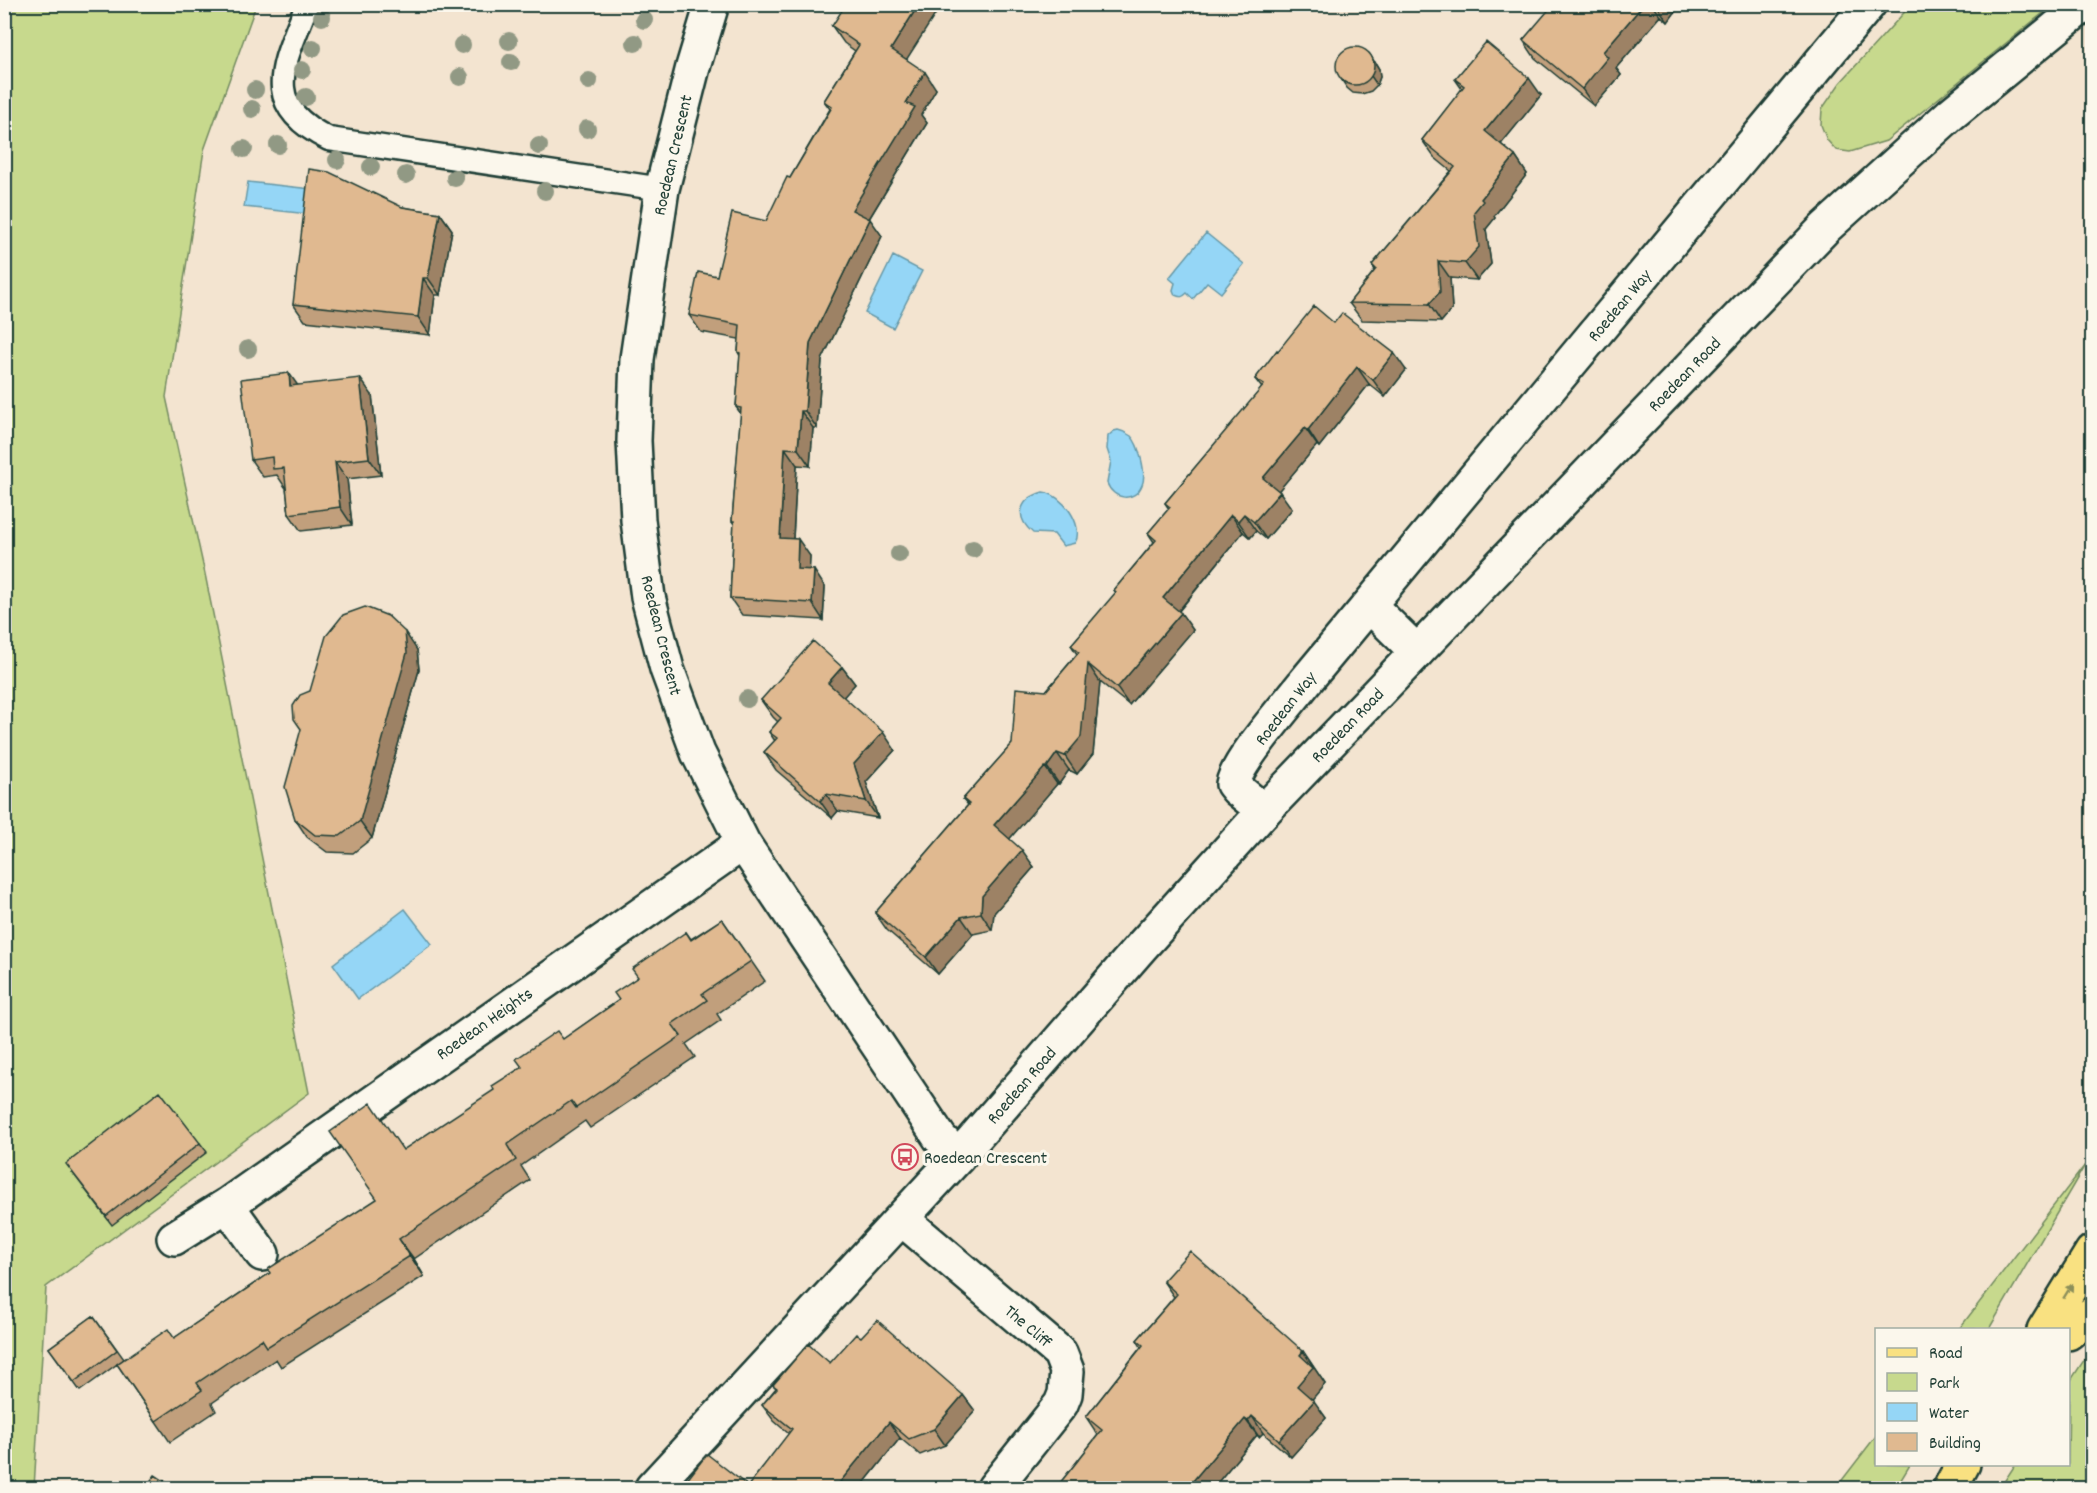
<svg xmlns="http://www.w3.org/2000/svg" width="2097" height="1493" font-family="Dekko,sans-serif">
<rect width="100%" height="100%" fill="#f3e4d0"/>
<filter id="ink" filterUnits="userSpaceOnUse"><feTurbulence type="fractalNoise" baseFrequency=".0167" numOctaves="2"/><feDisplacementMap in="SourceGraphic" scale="12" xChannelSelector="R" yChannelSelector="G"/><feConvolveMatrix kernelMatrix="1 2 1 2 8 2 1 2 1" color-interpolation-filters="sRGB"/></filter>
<g filter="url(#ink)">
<path fill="#c7d98d" stroke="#738b60" stroke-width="1.5" d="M5,5h251l-52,145 -38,247 39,177 104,519 -263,194 -12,201h-29z
M1911,5h142l-167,136 -36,11 -14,-2 -9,-10 -6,-15 1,-16 18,-26z
M2085,1165l-96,164h-30z
M2092,1348v140h-92l15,-23 53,-1 1,-81z
M1876,1436v28l34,1 -14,23h-60z"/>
<path fill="#95d6f6" stroke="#6699a8" stroke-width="1.5" d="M248,182l63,7 -3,25 -64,-7z
M1206,233l38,31 -23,29 -14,-11 -14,17 -6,-6c-4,4 -6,5 -12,2l-2,-5 2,-7 -6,-5z
M893,256l29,15 -29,57 -28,-15z
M1118,430c5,1 9,3 13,6 8,8 16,39 11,49 -7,18 -29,15 -35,-2l4,-22 -4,-12 1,-13 6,-5z
M1043,492c19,2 42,33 32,51l-12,3 -9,-12 -21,-1c-19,-16 -14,-34 10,-41z
M405,909l27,35 -74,55 -25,-35z"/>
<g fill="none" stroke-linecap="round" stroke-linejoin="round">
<defs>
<path id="lane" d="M307,4c-22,59 -50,100 22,135l333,50"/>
<path id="street" d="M712,4l-19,63 -31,122 -25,170 -3,82 4,79 10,77 19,72 31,84 45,90 197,295 18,19
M1369,605l48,47
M1264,811l-27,-22 -4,-5c4,-23 56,-81 72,-102l564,-678
M227,1205l35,49
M902,1219l158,134 7,18 -2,23 -4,10 -67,84
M174,1238l53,-33 516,-362"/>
<path id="secondary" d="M652,1488l306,-331 183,-210 123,-136 561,-583 126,-114 134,-110"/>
<path id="primary" d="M2044,1330l48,-78
M2068,1333l24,-19
M1950,1488l13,-24"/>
</defs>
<use href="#lane" stroke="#1f3d34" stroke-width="27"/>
<use href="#street" stroke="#1f3d34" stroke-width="38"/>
<use href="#secondary" stroke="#1f3d34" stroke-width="38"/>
<use href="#primary" stroke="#1f3d34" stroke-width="38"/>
<use href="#lane" stroke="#fbf7ec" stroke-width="22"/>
<use href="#street" stroke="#fbf7ec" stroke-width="33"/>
<use href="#secondary" stroke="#fbf7ec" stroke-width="33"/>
<use href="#primary" stroke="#f9e181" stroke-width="33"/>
</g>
<g fill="#919984">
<circle cx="322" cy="17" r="9"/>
<circle cx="644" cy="20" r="9"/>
<circle cx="509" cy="41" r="9"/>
<circle cx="635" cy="43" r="9"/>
<circle cx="462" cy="45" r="9"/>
<circle cx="313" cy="48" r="9"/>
<circle cx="511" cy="62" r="9"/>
<circle cx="302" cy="70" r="9"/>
<circle cx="460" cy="77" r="9"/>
<circle cx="589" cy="81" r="9"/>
<circle cx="255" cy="90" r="9"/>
<circle cx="306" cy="97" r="9"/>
<circle cx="252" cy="109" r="9"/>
<circle cx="587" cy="129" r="9"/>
<circle cx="278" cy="145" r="9"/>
<circle cx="539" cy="146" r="9"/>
<circle cx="244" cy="149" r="9"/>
<circle cx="337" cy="160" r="9"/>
<circle cx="371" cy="167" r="9"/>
<circle cx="406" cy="175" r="9"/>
<circle cx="455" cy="178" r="9"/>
<circle cx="545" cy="191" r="9"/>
<circle cx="248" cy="349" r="9"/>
<circle cx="973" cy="549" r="9"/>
<circle cx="899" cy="554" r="9"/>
<circle cx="747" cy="699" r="9"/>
</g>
<path fill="#c19f7c" stroke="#1f3d34" stroke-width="1.5" d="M1557,4h124l-13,18 -7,-6 -45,52 5,7 -27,31 -59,-48 -12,-18z
M832,26l75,34 29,29 -15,26 6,8 -58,96 13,17 -60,124 -5,68h-4l-3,38 -13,-1 -4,74 17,17 -1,14 16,17 -2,33 -81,-5 -12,-17 4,-74 -2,-3 9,-107 -5,-7 4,-51 -2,-4 1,-13 -38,-7 -12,-17 28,-39 49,-55 24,-43 40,-69 -6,-8 31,-50 -11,-8z
M1375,62l4,7 1,8 -3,8 -6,6 -9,3 -9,-1 -6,-5 -6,-9z
M1455,79l86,16 -40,49 14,12 12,18 -33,42 1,2 -9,11 5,35 -14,16 -27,-2 2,31 -11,13 -79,-2 -13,-17 26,-33 -3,-5 79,-94 -17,-14 -12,-17 40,-51z
M402,207l38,6 12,17 -12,65h-5l-5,40 -125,-14 -12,-17z
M1334,323l72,47 -21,27 -16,-13 -50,63 -2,-2 -39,46 14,18 -26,30 -10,-8 -6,7 -7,-6 -64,79 14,19 -64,75 -29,-23 -7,72 -16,20 -8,-4 -10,14h-2l-48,55 25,28 -40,46 -2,17 -19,4 -35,40 -51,-44 -12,-17 93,-108 -5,-6 49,-55 34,-53 31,-37 -6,-9 45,-52 -2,-3 40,-48 -6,-9 21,-24 -4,-6 97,-115 -7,-9 23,-28z
M297,385l75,10 9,80 -34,4 5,46 -51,6 -12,-17 -3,-27h-1l-8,-12 -14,2 -12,-17z
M417,650l2,20 -47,168 -19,15 -26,-1 -20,-15 -12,-18 6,-90 9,-38z
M842,667l13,17 -12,13 52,53 -29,32 12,36 -40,-7 -6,7 -56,-48 -12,-18 11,-11 -6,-9 9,-10 -5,-5 -12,-17z
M722,919l43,62 -48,33 4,6 -35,24 9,13 -105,71 -5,-7 -64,45 9,14 -116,79 10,17 -143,91 -5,-8 -64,44 4,8 -46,31 -53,-78 57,-26 96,-65 107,-74 117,-109 69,-51 56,-39 19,-23 48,-45 5,7z
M200,1143l7,9 -95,73 -40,-53z
M1163,1281l140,70 22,33 -13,15 14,19 -35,39 -28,-24 -4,4 -2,-2 -44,53h-157l42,-53 -12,-18 55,-70 -4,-7 37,-43z
M93,1316l31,43 -44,32 -31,-43z
M861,1337l102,58 12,16 -30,34 -25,10 -20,-17 -40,50h-176l4,-6 -1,-2 61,6 41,-52 -15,-13 -12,-16 14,-17 -3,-3 57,-22z"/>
<path fill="#9d8265" stroke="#1f3d34" stroke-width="1.5" d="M919,4h23l-39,61 -12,-16z
M1644,4h8l9,12 -45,52 5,7 -27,31 -12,-17 21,-37z
M1656,4h25l-13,18z
M1369,53l10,16 1,8 -3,8 -6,-9z
M925,72l11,17 -15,26 6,8 -63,104 -12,-17 54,-107z
M1529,78l12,17 -44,54 -12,-18z
M1515,156l12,18 -33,42 1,2 -9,11 5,35 -14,16 -12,-17 9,-51 7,-13z
M440,213l12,17 -12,65 -12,-17z
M870,219l12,17 -60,124 -5,68 -12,-17 5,-68z
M1438,261l12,17 2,31 -11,13 -12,-18z
M423,278l12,17 -5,40 -12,-18z
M1394,353l12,17 -21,27 -12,-17z
M1357,367l12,17 -50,63 -11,-17z
M289,373l12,17 -11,-4z
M360,378l12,17 9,80 -12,-17z
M801,411l12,17 -3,38 -12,-17z
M1305,428l12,17 -42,50 -12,-17z
M785,448l12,17 -5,90 -12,-17z
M335,462l12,17 5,46 -12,-18z
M1280,492l12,17 -26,30 -12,-17z
M1244,514l12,17 -6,7 -12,-17z
M1231,515l12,17 -68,83 -12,-17z
M798,539l12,17 -1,30 -12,-17z
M814,570l11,17 -2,33 -11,-17z
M1181,613l12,17 -64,75 -12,-17z
M405,632l12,18 2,20 -47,168 -12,-17z
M1088,664l12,18 -7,72 -16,20 -12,-18z
M842,667l13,17 -15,17 -12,-18z
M883,732l12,18 -29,32 12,36 -12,-17 -12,-37z
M1057,753l12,17 -10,14 -12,-17z
M1045,767l12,17 -51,59 -12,-18z
M826,794l12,17 -6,7 -12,-17z
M1022,850l12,17 -40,46 -2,17 -11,-17 1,-17z
M961,917l12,17 -35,40 -12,-17z
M399,1239l15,20 10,17 -14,-20z
M1303,1351l22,33 -16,19 -12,-17 3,-31z
M963,1395l12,16 -30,34 -11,-16z
M1314,1401l12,17 -35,39 -12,-17z
M1252,1416l11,17 -4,4 -11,-16z
M1245,1419l12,16 -44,53h-26z
M889,1422l11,16 -40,50h-25z"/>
<path fill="#e0b990" stroke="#1f3d34" stroke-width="1.5" d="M846,4h73l-28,45 34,23 -19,31 9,4 -63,103 18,9 -60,124 -5,68h-4l-3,38 -13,-1 -5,90 18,1 -1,30 17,1 -2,33 -82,-5 4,-77h-2l9,-113 -5,-1 4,-54 -2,-1 2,-27 -51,-10 9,-43 19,4 15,-63 34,8 21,-44 3,1 42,-71 -8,-6 35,-56 -27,-19z
M1557,4h87l-41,48 5,5 -26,32 -59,-49 29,-34 3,2z
M1486,42l43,36 -44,53 30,25 -34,43 2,2 -9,11 5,35 -14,16 -27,-2 2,31 -11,12 -80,-1 27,-34 -4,-4 83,-98 -33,-27 42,-54 -9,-7z
M1336 66a19 19 0 1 1 38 0a19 19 0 1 1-38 0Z
M309,169l20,3 73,35 38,6 -12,65h-5l-5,39 -125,-13z
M1314,306l20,17 8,-10 52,40 -21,27 -16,-13 -49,63 -3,-2 -42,50 17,14 -26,30 -10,-8 -6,7 -7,-6 -68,83 18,15 -64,75 -29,-24 -7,73 -16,19 -8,-3 -10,14h-2l-51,58 28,25 -40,46 -1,17 -20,4 -35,40 -51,-44 94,-109 -6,-5 49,-55 4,-56 30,3 33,-39 -8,-7 45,-53 -2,-2 42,-50 -8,-7 22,-26 -5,-4 99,-118 -9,-6 22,-29 1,1z
M289,373l1,13 70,-8 9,80 -34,4 5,45 -51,7 -5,-46 -11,1 -1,-12 -21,3 -10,-81z
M365,607l23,9 17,16 2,21 -47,168 -20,15 -25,-1 -20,-16 -10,-32 16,-58 -7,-10 -1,-13 7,-11 10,-4 16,-55 17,-21z
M813,641l29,26 -14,16 55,49 -29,32 12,37 -40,-7 -6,7 -56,-49 13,-14 -8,-6 12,-14 -20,-18z
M722,919l29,42 -49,33 5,6 -35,24 9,12 -105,72 -5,-7 -64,44 9,15 -117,79 11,17 -143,91 -5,-8 -65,44 5,7 -46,31 -39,-57 51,-35 6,9 96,-65 -2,-4 109,-70 -47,-67 41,-29 32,47 91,-60 -2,-4 30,-19 -6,-8 41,-28 6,8 56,-39 -5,-7 24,-16 -6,-8 54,-37 5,8z
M160,1091l40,52 -94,73 -40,-52z
M1190,1251l113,100 -3,4 13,12 -16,19 17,15 -35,39 -27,-24 -4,5 -3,-2 -58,69h-131l46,-58 -16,-13 57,-72 -6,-5 40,-46 -14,-13z
M93,1316l24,34 -43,32 -25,-34z
M877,1320l86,75 -29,34 -25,10 -20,-17 -54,66h-151l5,-6 -2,-2 20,-26 41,32 44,-57 -30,-24 15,-17 -4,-3 35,-41 22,19 26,-29 5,3z
M155,1475l20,13h-30z"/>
<defs><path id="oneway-solid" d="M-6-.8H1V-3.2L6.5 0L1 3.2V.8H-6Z" transform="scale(1.5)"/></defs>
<use fill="#8c8f5a" href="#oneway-solid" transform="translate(2068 1291) rotate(-58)"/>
</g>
<defs>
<symbol id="bus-ring" viewBox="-11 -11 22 22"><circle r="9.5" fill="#fbf7ec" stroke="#d1495b" stroke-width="1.5"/><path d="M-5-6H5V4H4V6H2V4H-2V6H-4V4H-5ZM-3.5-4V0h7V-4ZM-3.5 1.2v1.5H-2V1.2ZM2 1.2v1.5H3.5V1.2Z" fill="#d1495b"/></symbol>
</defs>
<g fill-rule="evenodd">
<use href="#bus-ring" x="890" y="1142" width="30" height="30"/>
</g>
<g text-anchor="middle" stroke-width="6" stroke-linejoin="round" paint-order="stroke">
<g font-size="18" fill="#1f3d34" stroke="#fbf7ec">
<text transform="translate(672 155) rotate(-77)" y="6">Roedean Crescent</text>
<text transform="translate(1619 305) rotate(-50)" y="6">Roedean Way</text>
<text transform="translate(1684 374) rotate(-46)" y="6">Roedean Road</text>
<text transform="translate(662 635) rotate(76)" y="6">Roedean Crescent</text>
<text transform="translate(1285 708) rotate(-52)" y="6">Roedean Way</text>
<text transform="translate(1347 725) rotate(-46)" y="6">Roedean Road</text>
<text transform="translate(484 1023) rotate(-35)" y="6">Roedean Heights</text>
<text transform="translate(1021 1085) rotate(-49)" y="6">Roedean Road</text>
<text transform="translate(1029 1326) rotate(40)" y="6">The Cliff</text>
</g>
<g font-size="18" fill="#1f3d34" stroke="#fbf7ec" text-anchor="start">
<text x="924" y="1163">Roedean Crescent</text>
</g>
</g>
<rect width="2097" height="1493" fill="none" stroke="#fbf7ec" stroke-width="24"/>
<rect x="12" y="12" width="2073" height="1469" fill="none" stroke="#1f3d34" stroke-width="2" filter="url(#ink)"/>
<rect x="1875" y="1328" width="195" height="138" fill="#fbf7ec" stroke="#a3ada2" stroke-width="1.5"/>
<rect x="1887" y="1348" width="30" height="9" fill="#f9e181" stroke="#a3ada2" stroke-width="1.5"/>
<text x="1929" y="1358" font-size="18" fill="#1f3d34">Road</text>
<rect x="1887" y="1373" width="30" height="18" fill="#c7d98d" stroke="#a3ada2" stroke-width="1.5"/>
<text x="1929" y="1388" font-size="18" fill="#1f3d34">Park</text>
<rect x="1887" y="1403" width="30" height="18" fill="#95d6f6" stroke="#a3ada2" stroke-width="1.5"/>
<text x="1929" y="1418" font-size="18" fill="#1f3d34">Water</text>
<rect x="1887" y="1433" width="30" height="18" fill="#e0b990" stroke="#a3ada2" stroke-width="1.5"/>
<text x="1929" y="1448" font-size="18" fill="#1f3d34">Building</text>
</svg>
